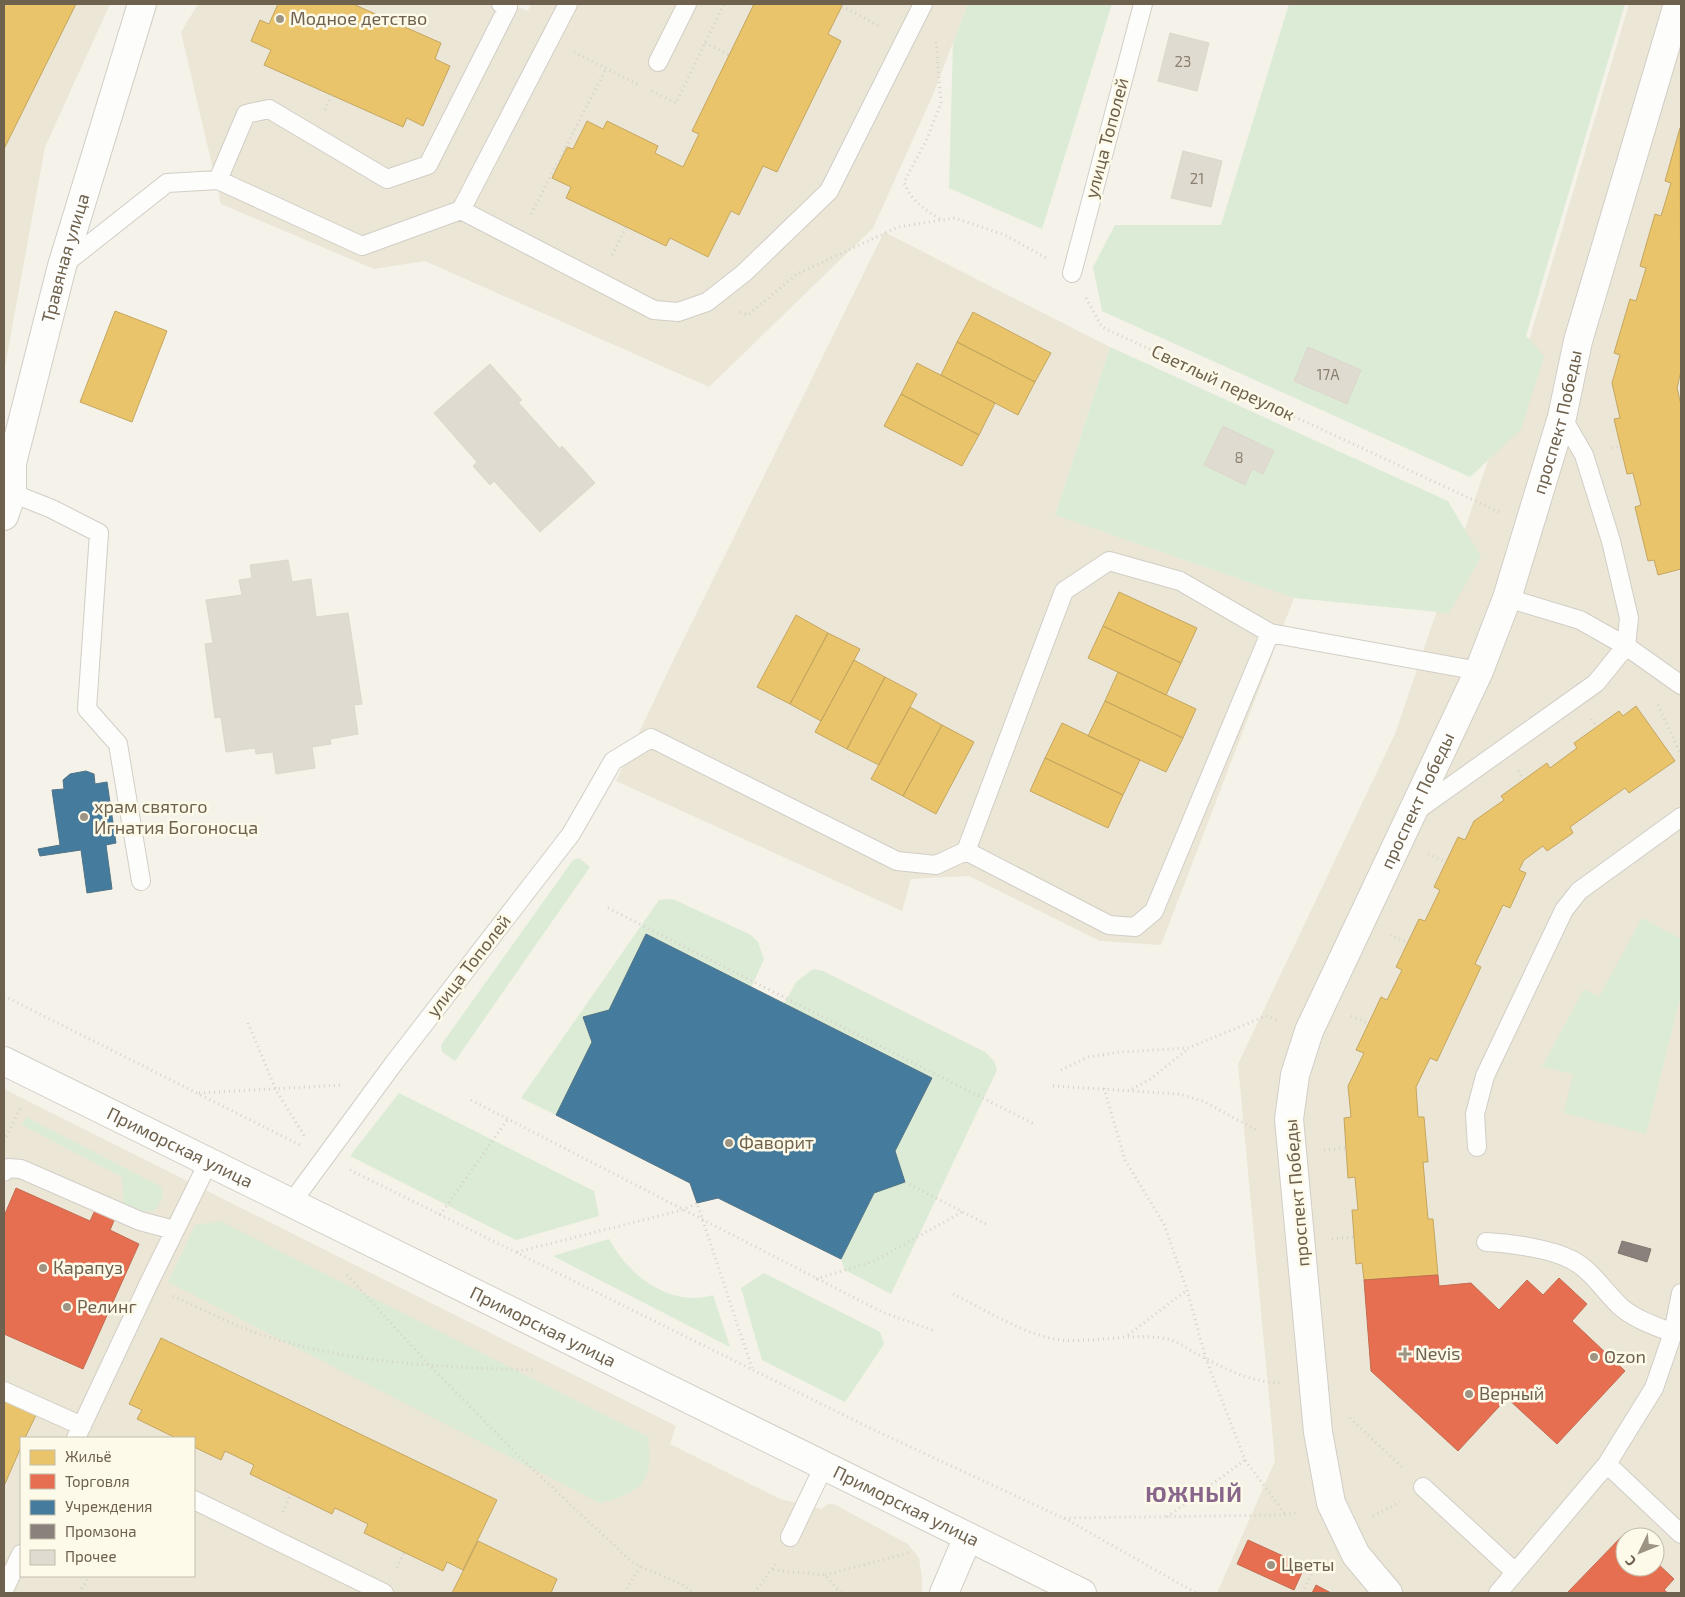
<svg xmlns="http://www.w3.org/2000/svg" width="1685" height="1597" font-family="'Exo 2',sans-serif">
<rect width="100%" height="100%" fill="#f4f2e9"/>
<path fill="#ebe6d6" fill-rule="evenodd" d="M4,4h106l-65,143 -41,225z
M198,4h311l19,7 3,-7h437l-36,93 -59,131 -164,159 -284,-126 -51,8 -153,-65 -40,-172z
M1629,4h52v1589h-464l58,-132 -37,-397 157,-330 135,-397zM1625,1537h30v30h-30z
M884,232l226,115 -55,168 239,83 -133,347 -61,-4 -131,-65 -58,3 -9,32 -286,-130 56,-118z
M4,1089l672,337 -6,18 110,55 41,10 7,-5h6l74,40 11,14 3,20v15h-918zM21,1438h173v138h-173z"/>
<path fill="#dcebd5" d="M968,4h144l-70,225 -93,-41 4,-145z
M1289,4h336l-99,332 18,20 -23,73 -51,48 -368,-166 -9,-44 22,-42h106z
M1110,347l338,154 33,56 -32,56 -155,-15 -239,-83z
M579,858l11,9 -135,194 -13,-9 -1,-7 132,-185z
M666,899l9,1 76,35 7,7 6,17 -13,29 -105,-53 -90,180 -35,-17 138,-198z
M1642,918l39,21v55l-35,140 -82,-21 9,-39 -31,-7 42,-78 15,8z
M813,969l10,2 162,81 9,9 3,9 -106,224 -46,-24 -4,-11 33,-66 31,-11 -10,-31 37,-73 -148,-74 12,-22z
M399,1093l195,98 5,25 -83,24 -166,-84z
M26,1117l136,70c2,10 -2,17 -9,25l-18,-2 -11,-5 -2,-28 -100,-52z
M220,1221l428,216c6,45 -6,55 -48,66l-432,-221 27,-57z
M609,1239c19,36 61,69 104,56l17,52 -177,-91z
M764,1273l116,59 4,12 -39,58 -83,-42 -21,-72z"/>
<path fill="#e9c46a" stroke="#c4a661" d="M4,4h72l-72,145z
M278,4h75l88,39 -6,16 15,7 -27,60 -16,-8 -4,9 -139,-62 7,-15 -20,-9 9,-21 9,4z
M754,4h89l-15,30 13,7 -64,131 -14,-6 -24,49 -8,-4 -23,46 -38,-19 -4,8 -100,-48 5,-11 -19,-9 15,-31 6,2 14,-28 16,8 4,-8 51,25 -3,7 28,14 16,-33 -7,-3z
M1680,128l1,243 -4,17 4,17v164l-23,6 -4,-15 -6,1 -13,-54 6,-2 -8,-32 -6,1 -13,-55 6,-1 -8,-35 8,-28 -6,-2 16,-54 6,2 10,-33 -6,-2 15,-52 6,2 10,-33 -6,-2z
M115,311l52,20 -35,91 -52,-20z
M973,312l78,41 -16,29 -78,-40z
M957,342l78,40 -17,33 -77,-40z
M917,363l78,40 -16,32 -78,-41z
M901,394l78,41 -17,31 -78,-40z
M1119,592l78,36 -16,35 -78,-37z
M796,615l32,18 -38,71 -33,-17z
M1103,626l78,37 -15,32 -78,-37z
M828,633l32,16 -39,72 -31,-17z
M854,660l31,17 -38,72 -32,-17z
M1118,672l78,37 -13,29 -78,-37z
M885,677l32,17 -38,71 -32,-16z
M1105,701l78,37 -17,34 -78,-36z
M1636,706l39,55 -46,32 -4,-5 -55,39 3,6 -26,18 -4,-5 -19,14 -5,10 7,3 -16,35 -7,-3 -28,59 6,3 -44,94 -7,-3 -14,29 2,30h6l4,45h-5l5,57h5l5,56 -74,5 -2,-17 -6,1 -4,-54h6l-3,-33 -7,1 -4,-60 7,-1 -3,-31 16,-33 -8,-3 25,-53 6,3 15,-30 -6,-3 23,-48 6,2 15,-31 -6,-3 24,-50 7,3 9,-19 30,-21 -3,-4 46,-33 3,5 27,-20 -3,-5 45,-32 4,5z
M910,707l32,18 -39,71 -32,-17z
M1062,723l78,37 -17,35 -78,-37z
M942,725l32,17 -38,72 -33,-18z
M1045,758l78,37 -15,33 -78,-37z
M161,1338l336,162 -34,70 -16,-8 -4,9 -79,-38 4,-9 -33,-16 -3,6 -82,-40 4,-9 -29,-14 -4,9 -27,-13v-9h-18l-39,-19 5,-9 -13,-6z
M4,1400l32,15 -11,23h-4v9l-17,39z
M478,1541l79,38 -6,14h-99z"/>
<path fill="#e76f51" stroke="#c36b50" d="M16,1188l74,33 7,-15 19,10 -6,14 29,14 -56,125 -79,-35v-118z
M1438,1275l1,11 32,-3 28,27 28,-30 16,15 16,-17 28,26 -15,17 53,50 -68,73 -50,-46 -49,53 -87,-80 -7,-91z
M1625,1533l4,4h-4v30h30v-6l19,18 -10,11 4,3h-101z
M1248,1540l57,26 -11,24 -57,-26z
M1316,1585l15,8h-19z"/>
<path fill="#457b9d" stroke="#517385" d="M86,771l8,3 1,10 12,-2 9,61 -10,2 6,44 -25,4 -6,-43 -41,6 -2,-7 22,-4 -8,-55 12,-1 -1,-9 7,-6z
M646,934l286,144 -37,73 10,31 -31,11 -33,66 -123,-61 -21,5 -7,-20 -134,-68 36,-73 -9,-25 26,-7z"/>
<path fill="#8a817c" stroke="#82776e" d="M1622,1241l29,8 -4,13 -29,-9z"/>
<path fill="#dfdbd1" stroke="#dcd7cc" d="M1170,33l39,10 -12,48 -39,-10z
M1183,151l39,10 -11,46 -40,-9z
M1308,347l53,23 -14,34 -53,-23z
M490,364l32,36 -4,2 42,47 2,-3 33,37 -55,49 -46,-51 -4,4 -17,-19 4,-4 -43,-49z
M1223,426l51,25 -11,23 -11,-5 -7,16 -41,-20z
M288,560l4,22 19,-3 5,38 32,-4 14,91 -8,1 4,29 -28,5 1,5 -19,3 3,21 -39,6 -3,-22 -17,2 -1,-6 -29,4 -5,-35 -6,1 -10,-74 8,-1 -7,-43 36,-5 -3,-15 13,-2 -2,-13z"/>
<g fill="none" stroke-linecap="round" stroke-linejoin="round">
<defs>
<path id="lane" d="M658,62l29,-58
M218,180l28,-66 23,-5 118,70 41,-14 80,-158 -7,-3
M461,210l193,100 24,2 29,-10 37,-29 85,-82 94,-187
M63,265l104,-82 51,-3 144,66 99,-36 107,-206
M1072,273l71,-269
M12,493l40,16 47,24 -12,176 31,35 23,137
M1507,598l73,22 46,26 55,39
M1416,811l180,-128 30,-37 3,-28 -18,-77 -27,-86 -22,-38
M966,851l143,74 26,2 19,-16 116,-278
M1477,1147l-2,-33 10,-38 79,-166 15,-19 102,-74
M4,1172l4,-4 13,1 119,52 34,9
M292,1202l102,-139 177,-229 42,-73 38,-23 246,123 39,4 30,-14 98,-260 45,-30 71,20 90,52 209,38
M1486,1242c24,1 66,7 86,18 21,11 33,33 50,48 15,12 33,18 51,25
M4,1391l78,35
M76,1438l72,-153 61,-124
M1607,1464l74,70
M1423,1487l92,85
M194,1500l190,93
M790,1537l34,-71
M4,1590l17,-36
M1498,1593l109,-129 47,-76 19,-55 8,-40"/>
<g id="street">
<path id="s1" d="M4,516l8,-23v-30l50,-197 80,-262"/>
<path id="s2" d="M1388,1593l-32,-38 -25,-52 -13,-71 -29,-313 6,-44 14,-44 170,-360 28,-73 55,-181 16,-76 100,-337"/>
</g>
<g id="secondary">
<path id="s3" d="M4,1061l1078,532"/>
<path d="M944,1593l24,-56"/>
</g>
</defs>
<use href="#lane" stroke="#d2cec6" stroke-width="20"/>
<use href="#street" stroke="#d2cec6" stroke-width="30"/>
<use href="#secondary" stroke="#d2cec6" stroke-width="30"/>
<path stroke="#d6d2ca" stroke-width="3" stroke-dasharray="1 4" stroke-linecap="butt" d="M842,6l39,21
M936,42l5,61 -15,38 -22,41c7,20 22,28 38,38
M705,43l24,12
M574,52l65,33
M652,91l24,12 48,-99
M325,110l7,-15
M531,214l75,-145
M612,255l14,-28
M1086,298l16,29 397,185
M740,312l8,3 49,-41 101,-47 57,-9 50,17 41,23
M1612,448l9,-2
M1658,705l23,50
M1591,719l6,8
M1518,771l6,8
M1428,854l18,8
M608,908l426,216
M1390,935l18,8
M4,996l296,149
M1351,1016l18,8
M248,1023l28,67 29,47
M1061,1070l27,-13 32,-5 68,-4 78,-32 11,4
M1053,1086l126,8 24,7 53,29
M1104,1088l21,72 39,64 23,66 19,69 39,101 41,55
M1132,1089l17,-9 39,-31
M199,1093l144,-8
M471,1100l411,212 53,19
M4,1141l17,-35
M1324,1150l22,-2
M350,1170l522,259 191,89 223,-3 12,-3
M905,1182l81,42
M440,1215l68,-96
M1332,1239l22,-2
M517,1252l165,-42 15,-7 55,165
M347,1275l84,92 93,94 109,102 50,22 11,8
M816,1279l58,-18 88,-49
M953,1294c31,15 73,42 108,46 36,3 71,-8 107,-1 9,2 18,9 27,14 27,14 53,29 85,30
M173,1296c27,12 53,26 81,36 92,32 185,35 282,38
M1128,1335l59,-45
M1350,1418l54,51
M283,1512l8,-18
M1373,1516l27,-14
M1167,1517l78,-57
M1064,1518l132,75
M397,1568l7,-16
M773,1570l52,5 16,18
M825,1575l83,-22
M79,1593l10,-17
M624,1593l17,-27
M754,1593l23,-31
M1302,1593l18,-36"/>
<use href="#lane" stroke="#fdfdfc" stroke-width="18"/>
<use href="#street" stroke="#fdfdfc" stroke-width="28"/>
<use href="#secondary" stroke="#fdfdfc" stroke-width="28"/>
</g>
<g fill="#9d9484" stroke="#fdfae9" stroke-width="2">
<circle cx="280" cy="19" r="5"/>
<circle cx="84" cy="817" r="5"/>
<circle cx="729" cy="1143" r="5"/>
<circle cx="43" cy="1268" r="5"/>
<circle cx="67" cy="1307" r="5"/>
<path d="M1402.5 1346.5h5v5h5v5h-5v5h-5v-5h-5v-5h5z"/>
<circle cx="1594" cy="1357" r="5"/>
<circle cx="1469" cy="1394" r="5"/>
<circle cx="1271" cy="1565" r="5"/>
</g>
<g text-anchor="middle" stroke-width="5" stroke-linejoin="round" paint-order="stroke">
<g font-size="15" fill="#8c8170">
<text x="1183" y="67">23</text>
<text x="1197" y="184">21</text>
<text x="1328" y="380">17А</text>
<text x="1239" y="463">8</text>
</g>
<g font-size="18" fill="#6e614d" stroke="#fdfae9" text-anchor="start">
<text x="290" y="25">Модное детство</text>
<text x="94" y="813">храм святого<tspan x="94" dy="21">Игнатия Богоносца</tspan></text>
<text x="739" y="1149">Фаворит</text>
<text x="53" y="1274">Карапуз</text>
<text x="77" y="1313">Релинг</text>
<text x="1415" y="1360">Nevis</text>
<text x="1604" y="1363">Ozon</text>
<text x="1479" y="1400">Верный</text>
<text x="1281" y="1571">Цветы</text>
</g>
<g font-size="18" fill="#6e614d" stroke="#fdfae9">
<text transform="translate(1107 138) rotate(-75)" y="6">улица Тополей</text>
<text dy="6" stroke="none"><textPath href="#s1" startOffset="266">Травяная улица</textPath></text>
<text transform="translate(1223 383) rotate(25)" y="6">Светлый переулок</text>
<text dy="6" stroke="none"><textPath href="#s2" startOffset="1244">проспект Победы</textPath></text>
<text dy="6" stroke="none"><textPath href="#s2" startOffset="839">проспект Победы</textPath></text>
<text transform="translate(469 966) rotate(-52)" y="6">улица Тополей</text>
<text dy="6" stroke="none"><textPath href="#s3" startOffset="196">Приморская улица</textPath></text>
<text transform="translate(1297 1193) rotate(-95)" y="6">проспект Победы</text>
<text dy="6" stroke="none"><textPath href="#s3" startOffset="601">Приморская улица</textPath></text>
<text dy="6" stroke="none"><textPath href="#s3" startOffset="1006">Приморская улица</textPath></text>
</g>
<g font-size="22" font-weight="bold" letter-spacing="1" fill="#88658b" stroke="#fdfae9">
<text x="1194" y="1502">ЮЖНЫЙ</text>
</g>
</g>
<rect width="1685" height="1597" fill="none" stroke="#6e614d" stroke-width="10"/>
<rect x="20" y="1437" width="175" height="140" fill="#fdfae9" stroke="#c4bdab"/>
<rect x="30" y="1450" width="25" height="15" fill="#e9c46a" stroke="#c4bdab"/>
<text x="65" y="1462" font-size="15" fill="#6e614d">Жильё</text>
<rect x="30" y="1474" width="25" height="15" fill="#e76f51" stroke="#c4bdab"/>
<text x="65" y="1487" font-size="15" fill="#6e614d">Торговля</text>
<rect x="30" y="1500" width="25" height="15" fill="#457b9d" stroke="#c4bdab"/>
<text x="65" y="1512" font-size="15" fill="#6e614d">Учреждения</text>
<rect x="30" y="1524" width="25" height="15" fill="#8a817c" stroke="#c4bdab"/>
<text x="65" y="1537" font-size="15" fill="#6e614d">Промзона</text>
<rect x="30" y="1550" width="25" height="15" fill="#dfdbd1" stroke="#c4bdab"/>
<text x="65" y="1562" font-size="15" fill="#6e614d">Прочее</text>
<g transform="translate(1640 1552) rotate(227)"><circle r="24" fill="#fdfae9" stroke="#c4bdab"/>
<path d="M0-4L9 19L0 12L-9 19Z" fill="#9d9484"/>
<text y="-8" font-size="14" font-weight="bold" text-anchor="middle" fill="#6e614d">С</text>
</g>
</svg>
